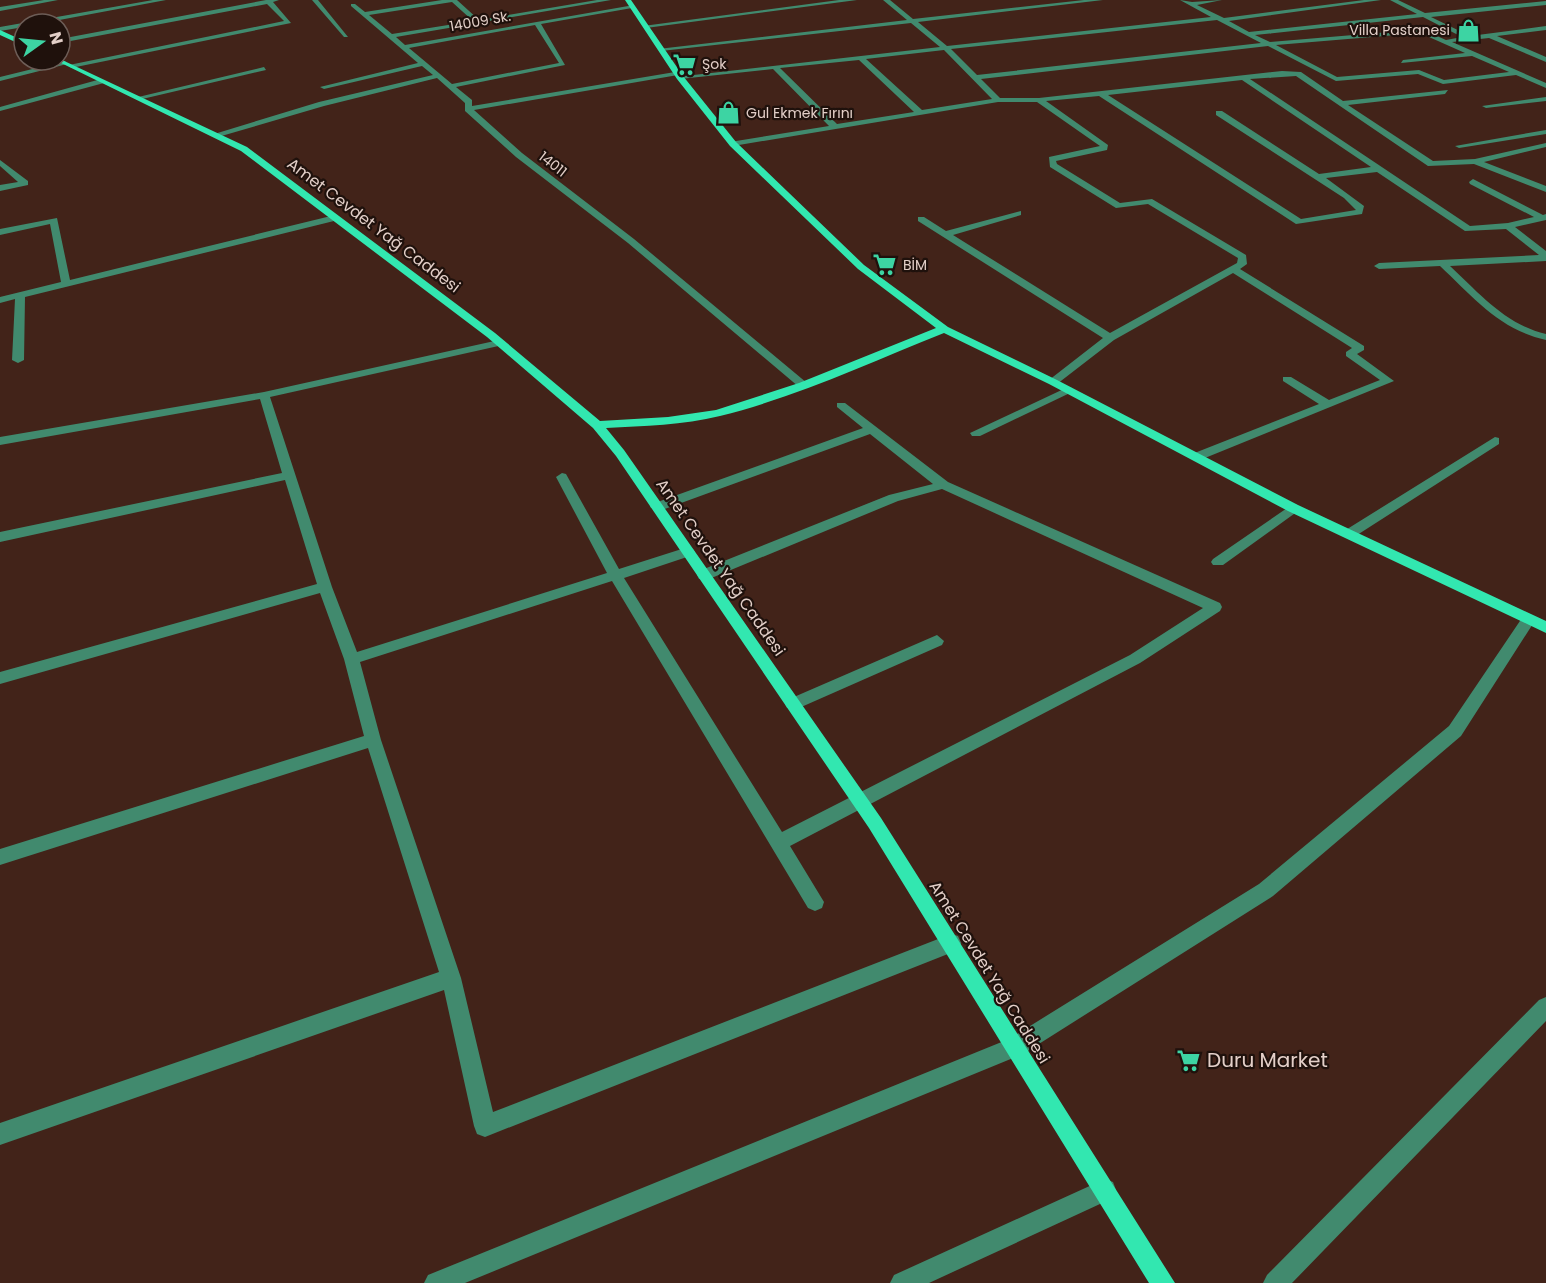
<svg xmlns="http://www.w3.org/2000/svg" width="1546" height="1283" font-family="Poppins,sans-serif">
<rect width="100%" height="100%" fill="#422319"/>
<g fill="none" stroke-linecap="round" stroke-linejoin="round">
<path fill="#418a6e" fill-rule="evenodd" d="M44,0h14l-58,11v-4z
M153,0h13l-128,24h-14v3l-24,4v-4z
M266,0h13l-6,2 18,21 -220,45 -2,-3 215,-44 -17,-17 -207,39v-4z
M312,0h6l30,37h-4z
M442,0h15l22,20 118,-20h14l-215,37 9,8 229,-40 -2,3 -91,16 24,41 -109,22 16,13v6l209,-35 -3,4 -204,35 48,43 112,86 173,144v4h-8l-171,-144 -112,-86 -51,-46v-8l-28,-25 -113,28 -106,31 -7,-2 108,-33 114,-27 -11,-9 -98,23 -4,-2 98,-24 -67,-57v-2h4l10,8zM452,2l21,19 -81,13 -23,-19zM535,25l24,38 -107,21 -43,-36z
M839,0h18l-211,28 -3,-2z
M883,0h7l23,19 171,-19h19l-185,22 29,24 264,-29 -31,-17 12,2 30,-2 -25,5 27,13 140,-18h17l-152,21 20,11 168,-18 -27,-14h8l27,13 121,-12v4l-115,12 39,19 76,-10v4l-49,6 49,21v5l-57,-24 -37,4 94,41v5l-30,-13 -73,9 -25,-10 -82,7 -68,-35 -287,33 19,19h39l243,-27 19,1 42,29 105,-11 -3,4 -97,11 85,56 42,-2 71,-16v4l-62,15 62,24v6l-72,-28 -46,2 -132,-90 -46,3 220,147 38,-3 26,-6 -64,-33 -1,-2 4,-3 70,36 3,-1v6l-31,7 31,24v10l-96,5c29,27 56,59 96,68v6c-46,-10 -73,-43 -106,-74l-61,3 -5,-3 5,-3 160,-8 -33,-26 -41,2 -88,-59 -51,6 38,28 -2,8 -66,10 -197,-128 -53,5 62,44 -1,5 -51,11 1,3 63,39 32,-4 94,56 1,9 -7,5 124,77v4l-7,4 37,27 -194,79h-8v-6l127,-50 -36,-23v-4h8l38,23 51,-20 -34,-24v-4l6,-4 -119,-75 -119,67 -57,44h-8v-4l54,-42 -185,-117v-4h6l22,14 75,-20v4l-68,20 157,98 127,-70 1,-5 -90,-54 -32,4 -66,-41 -1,-10 51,-11 -63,-44h-39l-265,44h-3v-4l99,-16 -56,-57 -93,10 -4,-2 264,-30 -29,-24 -250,28 -3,-2 249,-29zM1423,17l39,20 -16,3 -32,-14 -3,2 2,2 -143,12 -15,-7zM1217,20l44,23 -284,32 -26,-26zM1420,33l45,20 -62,7 -2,3 71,-7 37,16 -65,8 -25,-10 -82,7 -61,-32zM944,50l48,49 -70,11 -56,-51zM859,60l55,52 -77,12 -57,-56zM1242,80l129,87 -52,7 -97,-63h-6v4l128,83 12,12 -55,9 -193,-124z
M65,61l2,3 -67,17v-4z
M264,67l2,3 -128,30 -4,-2z
M101,79l3,4 -104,28v-4z
M1546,97v4l-60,7 -4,-2z
M1546,130v4l-87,14 -4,-2z
M0,160l28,21v4l-28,6v-6l18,-3 -18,-16z
M335,215l3,1v4l-313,77 -1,63 -6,3 -6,-3 3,-61 -15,4v-6l61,-15 -11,-58 -50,11v-6l57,-11 13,62z
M499,340l5,3 -1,2 -233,52 62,190 25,65 250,-79 -51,-96 6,-4 4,1 53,95 69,-22 5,2 2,3 -2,3 -69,23 158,254 348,-177 73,-47 -261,-119 -44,12 -189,78h-10l-2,-4 2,-4 190,-76 44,-11 -63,-50 -208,76 -5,1 -7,-4 2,-3 211,-76 -26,-21v-4h8l103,79 272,121 2,4 -2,4 -80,52 -350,183 34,56 -2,6 -7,3 -7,-3 -196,-327 -252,81 21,78 80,238 32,134 458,-178 7,2 3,7 -3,7 -473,187 -8,-3 -3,-8 -30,-136 -444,155v-22l439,-151 -71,-224 -368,117v-16l364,-113 -20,-77 -24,-66 -320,91v-12l317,-88 -32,-104 -285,62v-10l282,-59 -22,-74 -260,46v-8l264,-45z
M1068,387l4,1v4l-92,44h-8l-2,-3z
M1495,437l4,1v6l-145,93h-10l-2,-3 2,-3z
M1293,504l7,4 -2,3 -75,54h-10l-2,-3 2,-3z
M1529,614l7,5 -75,117 -188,160 -250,158 -558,229h-41l4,-8 581,-236 250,-155 190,-158 75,-111z
M937,635l7,6 -2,4 -143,63h-12l-2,-4 2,-4z
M1546,997v24l-254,262h-29l4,-8 272,-275z
M1105,1179l8,3 3,8 -3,8 -184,85h-39l4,-8z"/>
<path fill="#32e7b0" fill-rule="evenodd" d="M625,0h6l52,76 53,66 128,123 84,62 109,53 241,125 248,116v12l-258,-122 -239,-127 -105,-51c-73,29 -147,64 -224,83 -37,9 -76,10 -114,12l18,22 257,368 294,465h-26l-280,-455 -253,-372 -23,-28 -106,-91 -246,-186 -186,-91 5,-1 187,88 248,186 105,88 68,-4 48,-7 83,-27 137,-55 -78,-59 -128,-123 -53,-67z
M0,30l24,11v5l-24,-11z"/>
</g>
<defs>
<symbol id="shop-bare" viewBox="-9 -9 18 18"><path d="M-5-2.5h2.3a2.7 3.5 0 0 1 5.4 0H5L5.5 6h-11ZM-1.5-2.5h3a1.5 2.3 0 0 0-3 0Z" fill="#3dd4a3" stroke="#1f110c" stroke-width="2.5" paint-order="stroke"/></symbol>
<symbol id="supermarket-bare" viewBox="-9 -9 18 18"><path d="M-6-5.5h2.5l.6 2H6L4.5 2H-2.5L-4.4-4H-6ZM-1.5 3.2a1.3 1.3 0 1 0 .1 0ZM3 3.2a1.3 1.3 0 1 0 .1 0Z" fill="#3dd4a3" stroke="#1f110c" stroke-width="2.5" paint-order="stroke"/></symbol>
</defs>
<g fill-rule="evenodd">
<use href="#shop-bare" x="1452" y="14" width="33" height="33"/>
<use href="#supermarket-bare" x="668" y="48" width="33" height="33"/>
<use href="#shop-bare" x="712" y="96" width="33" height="33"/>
<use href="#supermarket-bare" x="868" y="248" width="33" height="33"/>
<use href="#supermarket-bare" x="1172" y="1044" width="33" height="33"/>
</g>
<g text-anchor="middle" stroke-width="4.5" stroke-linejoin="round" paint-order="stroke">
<g font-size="14" fill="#e3cfc8" stroke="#1f110c">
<text transform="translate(480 21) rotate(-10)" y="5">14009 Sk.</text>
<text transform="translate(553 164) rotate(38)" y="5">14011</text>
</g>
<g font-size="14" fill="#e3cfc8" stroke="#1f110c" text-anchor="start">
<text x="1450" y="35" text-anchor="end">Villa Pastanesi</text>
<text x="702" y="69">Şok</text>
<text x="746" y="118">Gul Ekmek Fırını</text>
<text x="903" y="270">BİM</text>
</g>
<g font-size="16" fill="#e3cfc8" stroke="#1f110c">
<text transform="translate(374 225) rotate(37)" y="6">Amet Cevdet Yağ Caddesi</text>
<text transform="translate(721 567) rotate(55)" y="6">Amet Cevdet Yağ Caddesi</text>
<text transform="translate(990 972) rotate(58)" y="6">Amet Cevdet Yağ Caddesi</text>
</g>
<g font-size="20" fill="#e3cfc8" stroke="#1f110c" text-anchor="start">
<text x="1207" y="1067">Duru Market</text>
</g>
</g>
<g transform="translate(42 42) rotate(75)"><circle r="28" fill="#1f110c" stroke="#6d5d57" stroke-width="1.5"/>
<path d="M0-4.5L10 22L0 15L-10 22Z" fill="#3dd4a3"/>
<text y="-9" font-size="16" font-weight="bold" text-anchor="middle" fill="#e3cfc8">N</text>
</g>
</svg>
